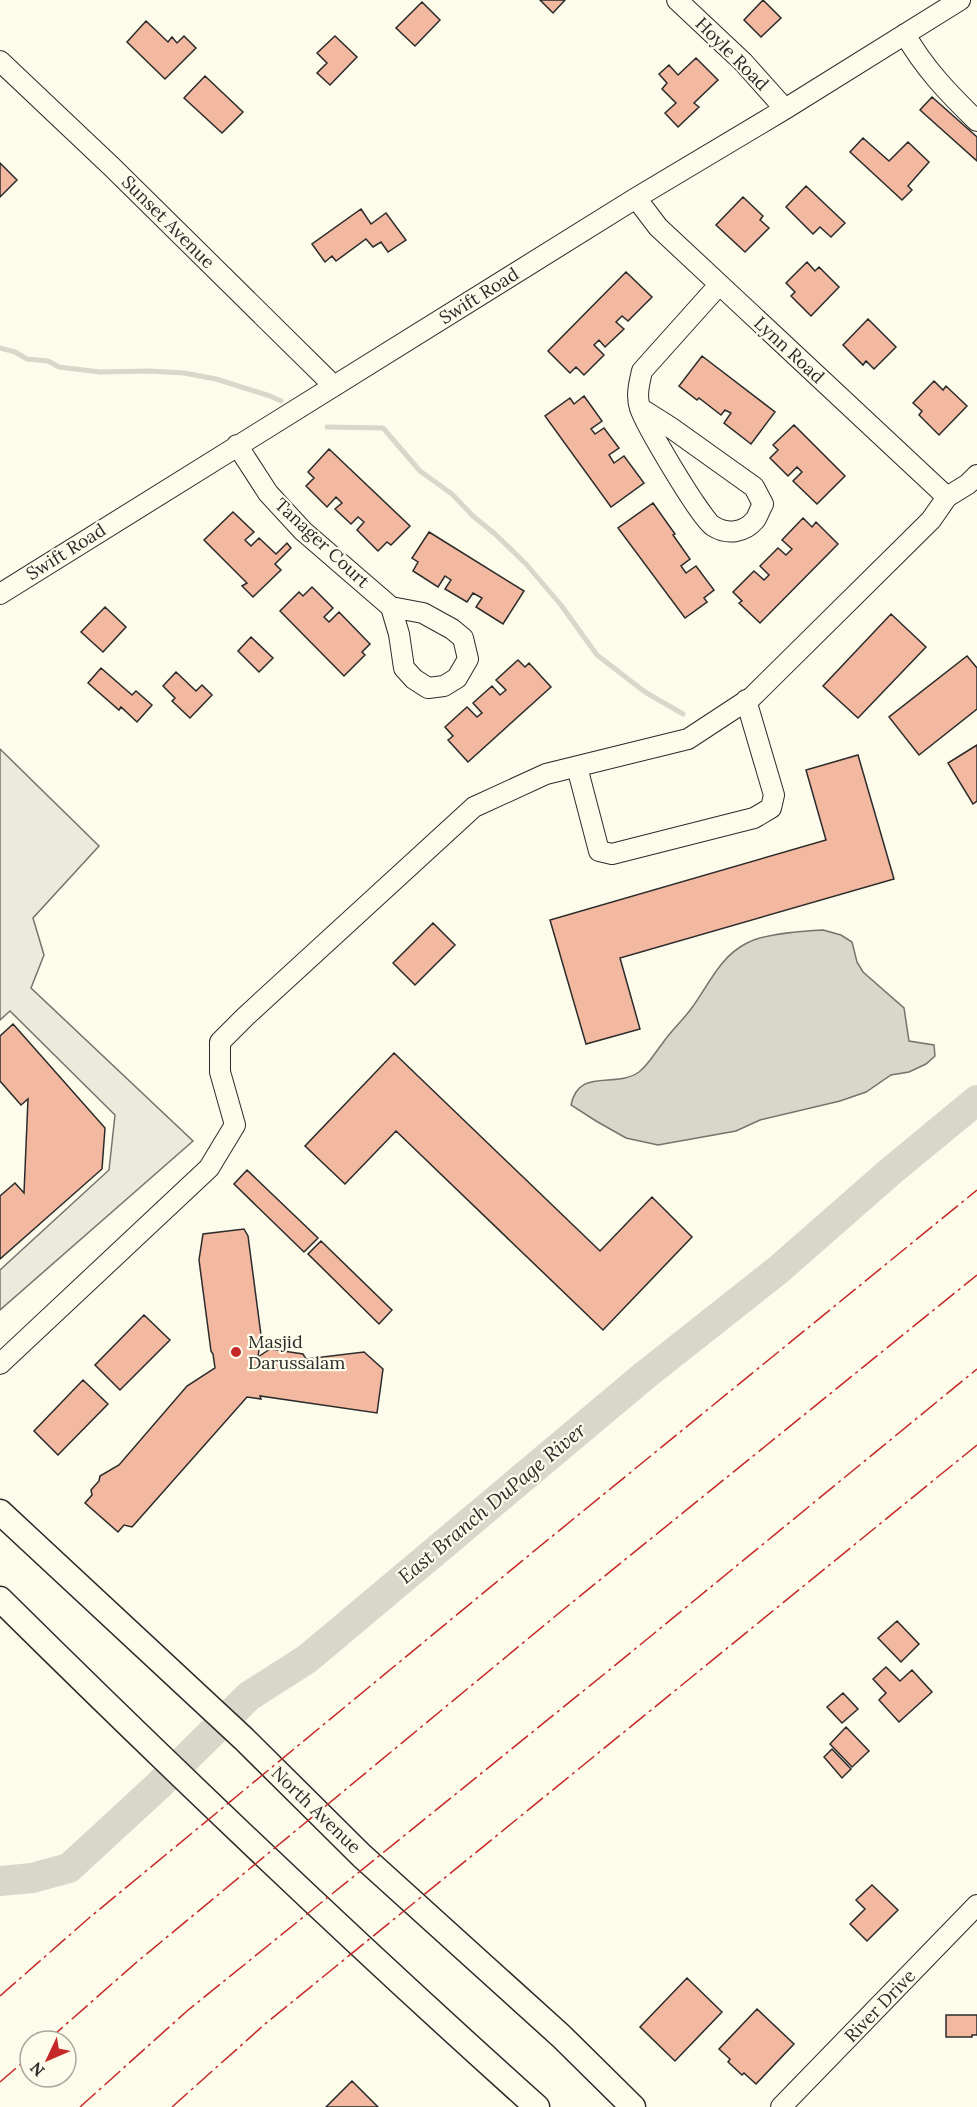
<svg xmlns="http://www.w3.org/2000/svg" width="977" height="2107" font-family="Lora,serif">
<rect width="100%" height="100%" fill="#fdfbea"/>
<path fill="#eceadb" stroke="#74746e" stroke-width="1.5" d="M0,749l99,97 -66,72 11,37 -13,33 162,153 -193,169v-40l109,-100 6,-55 -105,-104 -10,9z"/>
<path fill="#d8d7c9" stroke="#74746e" stroke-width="1.5" d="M823,930l18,5 11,7 5,20 6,10 41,36 5,33 25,4 1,11 -9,8 -17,8 -18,3 -25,17 -26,9 -80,19 -24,11 -78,14 -32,-7 -30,-17 -25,-16c8,-38 44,-16 68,-33 10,-8 15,-18 23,-28 9,-13 20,-23 29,-35 18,-24 28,-52 56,-66 17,-9 56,-12 76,-13z"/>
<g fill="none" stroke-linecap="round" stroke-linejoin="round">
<path stroke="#d8d7c9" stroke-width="5" d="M0,348l15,4 12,7 21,2 11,6 41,5 49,-1 35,2 32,6 54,17 11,5
M327,427l56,1 37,43 32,23 21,22 22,18 31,30 35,41 36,50 48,37 38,22"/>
<path stroke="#d8d7c9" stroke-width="30" d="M0,1881l32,-3 37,-10 90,-83 90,-89 58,-37 337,-283 134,-106 113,-99 86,-71"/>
</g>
<path fill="#f2b8a0" stroke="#2b2b2b" stroke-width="1.5" d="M540,0h25l-12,13z
M763,0l18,18 -20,19 -17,-17z
M422,2l18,18 -25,26 -19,-18z
M146,21l22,21 4,-5 5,6 7,-7 12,12 -31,31 -38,-37z
M335,36l22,21 -27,28 -13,-12 10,-10 -10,-10z
M696,58l22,22 -24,23 5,4 -21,20 -13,-14 11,-10 -14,-14 5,-6 -8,-9 10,-9 9,10z
M205,76l38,36 -21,21 -38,-35z
M932,97l45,40v24l-57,-51z
M863,138l26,23 19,-19 21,20 -21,24 4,4 -10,10 -52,-48z
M0,163l17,17 -17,17z
M806,186l39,37 -14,14 -11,-10 -7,7 -27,-27z
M743,197l20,19 -3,4 9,8 -24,24 -29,-27z
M361,209l10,15 15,-11 20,27 -18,12 -7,-10 -8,5 -7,-8 -30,22 -4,-5 -7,6 -13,-18z
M807,262l8,9 4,-4 20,20 -28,29 -20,-20 4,-4 -9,-9z
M626,272l26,25 -24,24 -6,-5 -6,6 8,7 -19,18 -6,-7 -5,5 10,10 -20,20 -8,-8 -6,6 -22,-22z
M868,319l28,28 -22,22 -8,-8 -3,4 -20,-20z
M702,356l73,56 -24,32 -27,-21 7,-10 -6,-3 -4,5 -22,-17 -2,2 -18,-14z
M934,381l9,9 3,-4 21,20 -28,29 -20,-20 3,-4 -9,-8z
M584,396l18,25 -11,8 4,5 9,-6 15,20 -10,7 5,8 10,-7 20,27 -33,24 -66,-91 25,-18 4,6z
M794,425l51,51 -28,28 -24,-23 9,-9 -5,-5 -9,9 -18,-18 8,-8 -5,-5z
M329,449l81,77 -19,19 -4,-3 -9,9 -21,-21 7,-8 -6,-5 -7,7 -16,-15 7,-6 -6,-6 -9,10 -21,-21 8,-8 -6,-6z
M653,503l22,31 -2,1 17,24 -9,7 5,7 10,-7 18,24 -10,8 3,4 -22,16 -67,-90z
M233,512l21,20 -9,8 6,6 8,-8 17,16 11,-11 4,5 -16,16 6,6 -28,27 -11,-11 5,-3 -43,-43z
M803,518l9,9 4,-5 22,22 -78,79 -21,-20 3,-2 -9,-9 21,-21 10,9 5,-5 -9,-9 18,-18 8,7 6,-6 -10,-9z
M429,532l95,59 -21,33 -27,-17 6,-9 -9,-5 -6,9 -22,-13 6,-9 -6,-4 -7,11 -25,-16 5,-9 -6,-4z
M312,587l21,21 -9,9 5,5 10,-10 31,32 -8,8 3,3 -21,21 -64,-65 19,-19 4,4z
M105,607l21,20 -23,25 -22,-20z
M891,614l35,33 -68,71 -35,-32z
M251,637l22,21 -14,14 -21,-21z
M967,656l10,12v41l-58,46 -30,-38z
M518,660l7,7 4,-4 22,24 -83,75 -20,-22 5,-4 -8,-9 22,-20 10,10 5,-4 -9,-10 19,-17 8,9 6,-5 -10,-10z
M101,668l31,27 4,-4 16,14 -15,17 -16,-15 -2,3 -31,-27z
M176,672l20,19 6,-6 10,10 -22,23 -18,-17 3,-3 -12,-12z
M977,745v56l-4,3 -25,-41z
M858,755l36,124 -274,79 20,71 -54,15 -36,-124 276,-80 -20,-70z
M433,923l22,22 -40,40 -22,-22z
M13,1024l92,104 -3,41 -102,90v-63l15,-13 9,10 4,-94 -7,6 -21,-24v-45z
M394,1053l206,198 52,-54 40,40 -89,93 -207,-199 -51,53 -40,-38z
M247,1170l71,68 -14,14 -70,-68z
M244,1229l4,7 13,99 -3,22 12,-8 33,5 3,5 58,-7 19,17 -6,44 -117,-17 1,3 -14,-2 -115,130 -8,-2 -6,7 -33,-29 7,-8 -1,-5 8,-9 1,-5 19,-11 68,-79 28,-18 -2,-14 -2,-3 -12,-91 4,-26z
M321,1241l71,69 -13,14 -71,-70z
M144,1315l26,25 -50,50 -25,-25z
M83,1380l25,24 -50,51 -24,-24z
M897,1621l22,23 -18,18 -23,-24z
M886,1667l14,14 12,-11 20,22 -33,30 -20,-22 7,-7 -13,-14z
M843,1693l15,16 -16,14 -15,-16z
M846,1727l23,24 -17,16 -22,-23z
M832,1749l19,20 -9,9 -18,-21z
M872,1885l26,25 -31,31 -17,-17 15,-15 -9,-9z
M687,1978l35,34 -47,49 -35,-34z
M757,2009l37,35 -38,40 -12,-11 -2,2 -14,-13 2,-3 -11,-10z
M946,2015h31v20h-5v2h-26z
M352,2081l26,26h-52z"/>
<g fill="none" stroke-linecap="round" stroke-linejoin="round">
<defs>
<path id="minor" d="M677,0l66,62 42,47
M905,34c18,33 45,61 72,87
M0,61l112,106 222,219
M636,198l22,29 289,270
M640,408l30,19 84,60 9,17c-3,5 -5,12 -8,16 -11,13 -28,15 -42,6 -12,-7 -68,-102 -73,-118 -4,-12 -1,-24 2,-37l77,-86
M237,445l31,48 35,38 88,76 32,6 29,16 11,9 5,21 -11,19 -13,8 -16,2 -14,-9 -10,-11 -5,-34 -8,-27
M0,594l636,-396 149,-89 175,-109
M577,767l22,84 13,3 142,-36 17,-10 3,-13 -28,-95
M0,1364l209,-196 26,-43 -15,-53v-30l26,-26 228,-209 72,-33 142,-35 64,-42 179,-177 16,-23 21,-13 9,-9
M781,2107l196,-202"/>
<path id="major" d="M0,1512l244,227 118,117 199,180 72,71
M0,1599c175,173 353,343 537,508"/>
</defs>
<use href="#minor" stroke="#2b2b2b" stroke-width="22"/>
<use href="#major" stroke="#2b2b2b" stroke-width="27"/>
<use href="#minor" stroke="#fdfbea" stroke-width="20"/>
<use href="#major" stroke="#fdfbea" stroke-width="24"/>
<path stroke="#c62828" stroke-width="1.5" stroke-dasharray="21 4.5 3 4.5" stroke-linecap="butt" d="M0,1996l89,-78 450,-371 438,-357
M47,2041l91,-80 426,-352 413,-334
M0,2082l30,-26
M80,2107l107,-96 426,-344 364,-298
M172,2107l93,-83 712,-579"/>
</g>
<circle fill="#c62828" stroke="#fdfbea" stroke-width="2" cx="236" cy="1352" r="6"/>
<g text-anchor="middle" stroke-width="4.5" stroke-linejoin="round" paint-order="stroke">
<g font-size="18" fill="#2b2b2b" stroke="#fdfbea">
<text transform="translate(732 54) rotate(45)" y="6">Hoyle Road</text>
<text transform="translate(168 222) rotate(45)" y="6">Sunset Avenue</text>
<text transform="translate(479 296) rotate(-32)" y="6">Swift Road</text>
<text transform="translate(789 350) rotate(43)" y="6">Lynn Road</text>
<text transform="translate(322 543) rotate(43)" y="6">Tanager Court</text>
<text transform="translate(66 552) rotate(-32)" y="6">Swift Road</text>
<text transform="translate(316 1810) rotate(44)" y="6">North Avenue</text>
<text transform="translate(880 2006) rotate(-46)" y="6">River Drive</text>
</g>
<g font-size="18" fill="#2b2b2b" stroke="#fdfbea" text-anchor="start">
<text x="248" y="1348">Masjid<tspan x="248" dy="21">Darussalam</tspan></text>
</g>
<g font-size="20" font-style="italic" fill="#2b2b2b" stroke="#fdfbea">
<text transform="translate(492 1503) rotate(-40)" y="7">East Branch DuPage River</text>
</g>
</g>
<g transform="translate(48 2059) rotate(226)"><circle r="28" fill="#fdfbea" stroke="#a9a89e" stroke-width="1.5"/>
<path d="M0-4.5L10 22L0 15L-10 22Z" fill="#c62828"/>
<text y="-9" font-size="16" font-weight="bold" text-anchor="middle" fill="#2b2b2b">N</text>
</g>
</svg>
